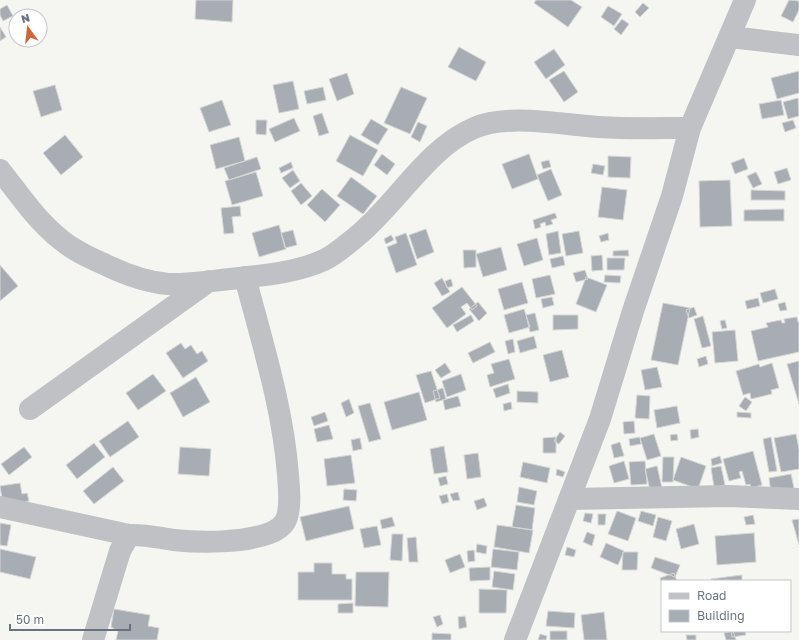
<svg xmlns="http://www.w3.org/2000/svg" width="799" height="640" font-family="'Golos Text',sans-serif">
<rect width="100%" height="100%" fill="#f5f5f2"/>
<path fill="#a8adb3" stroke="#d6d6d4" d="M196,0h37l-1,22 -37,-3z
M536,0h35l11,7 -14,20 -34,-24z
M789,0l10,1v9l-6,12 -12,-6z
M643,3l6,5 -9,9 -5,-5z
M7,5l6,11 -10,5 -3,-6v-6z
M608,6l14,8 -8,12 -13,-9z
M622,19l7,5 -8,11 -7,-6z
M0,27l6,10 -6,4z
M459,47l27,15 -10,19 -28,-14z
M554,49l11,16 -19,14 -12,-17z
M564,71l14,21 -14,10 -15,-22z
M799,71v22l-22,6 -6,-21z
M347,73l7,21 -17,7 -8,-22z
M293,81l6,28 -20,4 -6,-28z
M55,85l7,25 -21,7 -8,-26z
M323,87l3,13 -19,4 -3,-13z
M401,87l26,11 -17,36 -26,-11z
M798,98l1,18 -11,3 -5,-17z
M222,100l9,25 -22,7 -9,-24z
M781,100l3,15 -22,4 -3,-15z
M322,113l7,20 -10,3 -6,-20z
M294,118l6,13 -25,11 -6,-13z
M371,119l17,10 -10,16 -17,-10z
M256,120h11l-1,15 -10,-1z
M793,120l3,8 -11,4 -3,-9z
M418,122l9,4 -7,16 -9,-5z
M65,135l18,22 -22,18 -18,-22z
M350,135l28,15 -15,26 -27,-15z
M239,137l6,24 -29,8 -6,-24z
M382,154l13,10 -8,11 -13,-10z
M529,154l9,25 -26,10 -10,-25z
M608,156l23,1 -1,21 -22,-1z
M257,157l4,12 -32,11 -5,-12z
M744,158l4,11 -13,5 -4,-11z
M549,160l2,7 -8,2 -2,-7z
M291,162l2,6 -12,5 -2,-5z
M593,164l12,2 -2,9 -12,-2z
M787,168l4,12 -13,4 -4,-12z
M551,169l11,26 -14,6 -11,-26z
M293,170l7,11 -10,7 -8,-10z
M256,172l7,24 -31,9 -7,-24z
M756,172l6,12 -9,4 -6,-12z
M351,177l26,19 -14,18 -26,-18z
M730,180l2,46 -32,1 -1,-46z
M301,183l11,13 -11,9 -10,-14z
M602,187l25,3 -4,30 -25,-3z
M322,189l18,16 -15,17 -18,-17z
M751,190l34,1v9h-34z
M240,206l1,10 -9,1 2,16 -10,1 -3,-26z
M784,209v12h-40v-11z
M555,213l2,5 -6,2 2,4 -7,2 -1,-4 -5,2 1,3 -6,2 -2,-9z
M279,225l7,24 -27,8 -7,-24z
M426,229l8,23 -17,7 -8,-24z
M293,230l4,15 -12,3 -4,-15z
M558,231l3,22 -12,2 -3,-21z
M579,231l4,22 -17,3 -4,-22z
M406,233l11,32 -21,8 -9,-26 10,-4 -2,-6z
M608,233l1,7 -8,2 -2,-6z
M391,235l3,5 -8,4 -2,-5z
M537,238l6,22 -19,6 -7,-22z
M501,247l6,23 -24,7 -7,-23z
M463,250h13v17l-12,1z
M628,250l1,6h-16v-5z
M602,255l1,15 -11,1 -1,-15z
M563,256l2,9 -13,3 -2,-9z
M607,258h18l-1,12h-17z
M0,265l18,21 -18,15z
M585,270l3,9 -12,3 -3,-9z
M550,275l5,19 -19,4 -4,-19z
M605,275l16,1 -1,7 -16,-1z
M586,277l21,8 -11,27 -20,-8z
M442,278l8,14 -8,4 -8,-13z
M451,279l2,7 -6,2 -2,-7z
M522,282l6,21 -24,7 -6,-21z
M462,287l15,19 -5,4 -5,-7 -6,4 5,7 -19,14 -15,-20z
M775,289l3,10 -15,4 -3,-10z
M552,297l2,8 -11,3 -2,-9z
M758,298l2,8 -13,3 -2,-8z
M478,302l9,11 -8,8 -10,-12z
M785,302l2,8 -7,1 -2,-7z
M663,303l27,5 -12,57 -27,-5z
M694,307l3,8 -8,3 -3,-8z
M524,309l6,18 -21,6 -5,-18z
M535,313l4,17 -9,2 -4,-17z
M471,315l3,6 -17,11 -4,-7z
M553,315h25v14l-25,1z
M703,316l8,30 -9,2 -8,-29z
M797,317l1,5h1v30l-41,9 -7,-30 17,-4 -2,-4 15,-3 1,3h3l-1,-4z
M725,320l2,8 -5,1 -2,-8z
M735,330l3,31 -23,2 -3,-31z
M534,336l3,12 -17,5 -3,-12z
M513,339l2,13 -7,2 -3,-13z
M490,342l5,10 -22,11 -5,-10z
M181,343l4,6 6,-4 6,9 5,-3 6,10 -25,17 -17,-25z
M562,350l7,27 -19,5 -7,-27z
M706,356l2,8 -9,3 -2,-8z
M509,359l6,20 -25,8 -3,-12 7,-2 -3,-9z
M799,361v43l-12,-40z
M445,363l6,9 -10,6 -6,-8z
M772,363l7,25 -8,2 1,4 -21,5 -1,-6 -7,2 -7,-24 23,-7 1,3z
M657,367l5,20 -17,3 -4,-20z
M431,371l9,27 -15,5 -9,-28z
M153,374l13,17 -28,19 -12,-17z
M461,374l5,16 -19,7 -5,-16z
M196,377l14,25 -27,15 -13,-24z
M508,384l2,9 -14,5 -3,-9z
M443,388l3,11 -10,3 -3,-11z
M517,391l21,1v11l-21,-1z
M419,392l8,28 -35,10 -8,-28z
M637,395l13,1 -1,23 -14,-1z
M458,396l3,10 -16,4 -2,-10z
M745,397l7,5 -6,9 -7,-5z
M349,399l5,14 -8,4 -5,-14z
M511,402l1,7 -8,2 -1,-7z
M370,403l11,36 -12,3 -11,-36z
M677,406l3,17 -23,5 -3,-18z
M325,412l3,9 -14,5 -3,-9z
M737,412l14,1v5l-14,-1z
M128,421l11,16 -29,20 -11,-16z
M634,421l1,12 -11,1 -1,-12z
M329,425l4,14 -16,3 -3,-13z
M698,429l1,8 -8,2 -1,-9z
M560,432l5,4 -6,8 -5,-3z
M654,434l7,22 -14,4 -7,-22z
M677,434l1,6 -7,1 -1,-6z
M796,434l3,15v20l-18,3 -7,-34z
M556,437v16h-13v-15z
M640,437l1,7 -11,2 -1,-7z
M771,437l6,34 -8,1 -6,-33z
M360,438l2,11 -9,2 -2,-11z
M620,442l4,14 -10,2 -3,-13z
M94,443l11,14 -28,22 -11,-14z
M444,446l4,26 -14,2 -4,-25z
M24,447l8,10 -23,18 -8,-11z
M180,447l31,2 -2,27 -31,-2z
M753,451l9,34 -11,3 -1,-4 -4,1 -4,-14 -3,1 2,6 -12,3 -6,-22z
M478,453l3,24 -14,2 -3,-24z
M351,455l4,28 -28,3 -3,-27z
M720,456l2,7 -10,3 -1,-7z
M663,457h11l-1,25h-11z
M681,457l25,9 -8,23 -25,-9z
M624,461l5,18 -15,4 -5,-17z
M645,461l2,23 -16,1 -2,-23z
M523,462l27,6 -3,15 -27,-6z
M657,466l5,22 -12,2 -5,-21z
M721,466l4,19 -11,2 -3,-19z
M113,467l11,14 -30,23 -11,-13z
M557,469l8,3 -2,5 -7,-2z
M791,474l3,14 -23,5 -2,-15z
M446,476l2,8 -8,2 -2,-8z
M20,483l2,11 5,-1 2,8 -26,4 -3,-19z
M519,487l18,4 -3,14 -17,-3z
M344,489l13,1 -1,11 -13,-1z
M458,492l2,8 -7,1 -3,-7z
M447,494l2,8 -7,2 -3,-8z
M484,498l3,8 -10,4 -3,-9z
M516,505l19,3 -3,22 -20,-3z
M349,506l5,23 -48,12 -6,-24z
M617,511l19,7 -8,23 -20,-7z
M641,511l15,4 -3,11 -15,-5z
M585,513l8,1 -2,9 -8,-2z
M598,514h8l-1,11h-7z
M753,515l2,9 -9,1 -2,-8z
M392,517l3,9 -13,3 -2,-9z
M658,517l14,4 -6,20 -13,-4z
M799,519v26l-7,-25z
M0,523l11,2 -4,21 -7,-1z
M694,524l5,20 -18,5 -5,-20z
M497,525l36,5 -4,23 -35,-6z
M377,526l4,19 -17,3 -4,-19z
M587,532l8,3 -3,11 -9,-4z
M754,533l2,29 -39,3 -2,-29z
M392,534h11l-1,27 -12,-1z
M416,537l2,25h-9l-2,-24z
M606,543l18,8 -6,14 -18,-8z
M477,544l10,2 -1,8 -10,-2z
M567,547l9,3 -2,7 -9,-2z
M0,549l36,8 -6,22 -30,-7z
M493,549l26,3 -2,18 -26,-3z
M474,550l1,11 -7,1 -1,-11z
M623,552h15l-1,18h-15z
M460,554l5,13 -15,6 -5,-13z
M655,557l25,8 -5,12 -24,-9z
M314,563h18v11h14v5h6v21h-54v-28h16z
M490,567v13l-20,1 -1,-13z
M494,571l21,3 -2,16 -21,-3z
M356,572h33l-1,35 -33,-1z
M674,573l3,8h-15v3l-2,-6z
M742,575v6h-31v-2z
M479,589l28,1 -1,23h-27z
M353,603v10h-15v-9z
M114,609l36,6 -2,11 11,2 -2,12h-41l2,-9 -7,-4z
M548,611l27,2 -1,15 -28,-2z
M604,612l3,28h-23l-3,-25z
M440,615l3,9 -6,3 -4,-10z
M465,616l2,11 -8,2 -1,-12z
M550,631h17v9h-17z
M731,631h14l1,4 -14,2z
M733,631l3,9h-10l-2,-7z
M432,633l19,1v6h-19z
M540,634l7,2 -1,4h-8z
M686,635h10v5h-9z"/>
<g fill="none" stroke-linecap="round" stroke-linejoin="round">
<path stroke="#bfc1c5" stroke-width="22" d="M730,37l69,8
M0,170c19,24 36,50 60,69 14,12 31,19 48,27 19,9 38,16 60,18 22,1 48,-4 71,-6 28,-3 59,-6 85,-18 11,-5 22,-15 32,-23 40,-32 71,-89 118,-109 34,-15 89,-3 125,-1 30,2 61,1 91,1
M30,409l179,-128
M570,499l158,-3 71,3
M0,507l129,28
M93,640l27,-89 9,-16c15,-1 30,3 45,5 27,3 70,3 96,-7 7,-3 15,-8 17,-16 4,-13 2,-28 1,-42 -5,-67 -26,-133 -43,-198
M515,640l85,-221 33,-108 39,-115 18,-68 55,-128"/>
</g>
<rect x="661" y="580" width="130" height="52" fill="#ffffff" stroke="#c3c7cc"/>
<rect x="669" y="593" width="20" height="6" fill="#bfc1c5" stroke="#c3c7cc"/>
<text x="697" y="600" font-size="12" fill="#68737f">Road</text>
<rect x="669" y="610" width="20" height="12" fill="#a8adb3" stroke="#c3c7cc"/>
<text x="697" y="620" font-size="12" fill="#68737f">Building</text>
<g transform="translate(28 28) rotate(345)"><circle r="19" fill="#ffffff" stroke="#c3c7cc"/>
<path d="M0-3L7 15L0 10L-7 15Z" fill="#cc663b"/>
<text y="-6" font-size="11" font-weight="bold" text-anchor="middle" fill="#68737f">N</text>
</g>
<path d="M10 624v6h120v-6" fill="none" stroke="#68737f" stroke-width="2"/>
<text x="16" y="624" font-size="12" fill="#68737f" stroke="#ffffff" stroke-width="3" paint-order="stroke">50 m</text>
</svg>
